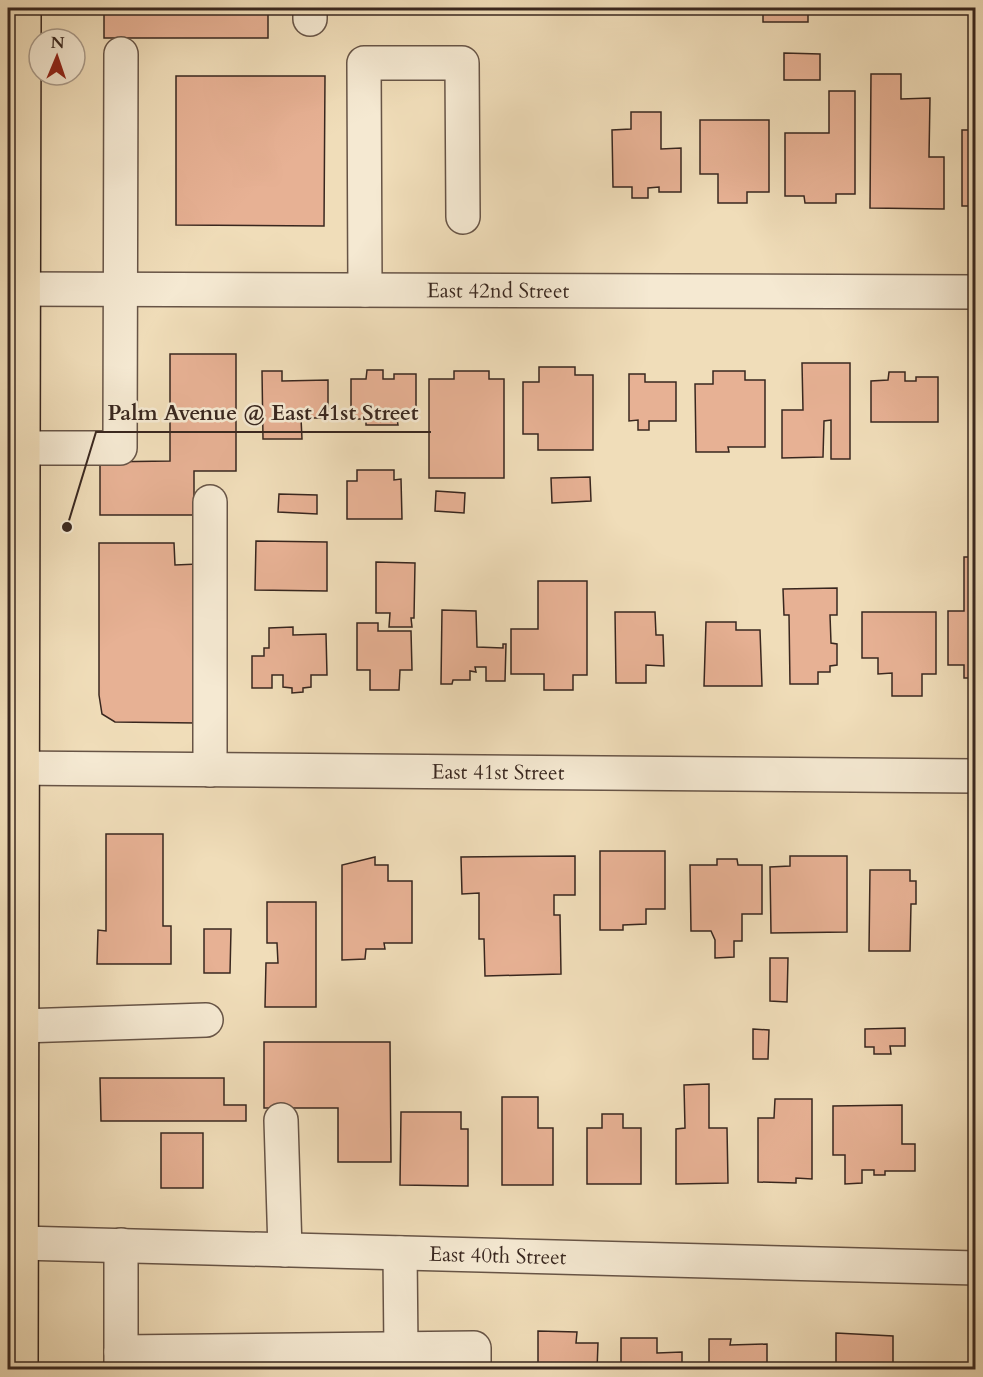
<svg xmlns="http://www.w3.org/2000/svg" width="983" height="1377" font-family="Cardo,serif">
<rect width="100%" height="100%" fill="#f0ddb9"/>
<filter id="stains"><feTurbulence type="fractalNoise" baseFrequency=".00333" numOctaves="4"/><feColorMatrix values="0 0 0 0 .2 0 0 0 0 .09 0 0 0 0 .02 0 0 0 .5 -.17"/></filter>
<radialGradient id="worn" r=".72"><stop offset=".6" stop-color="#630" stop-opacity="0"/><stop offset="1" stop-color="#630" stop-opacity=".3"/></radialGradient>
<path fill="#e7b194" stroke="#39271f" stroke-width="1.5" d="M104,8h164v30h-164z
M763,8h73v6h-28v8h-45z
M784,53l36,1v26h-36z
M871,74h30v25l29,-1 -1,59h15v52l-74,-1z
M176,76h149l-1,150 -148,-1z
M829,91h26v103h-19v9h-31l-1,-7h-19v-63h44z
M631,112h30v37l20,-1v44h-22v-5l-11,1v10h-16v-11h-19l-1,-57 19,-1z
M700,120h69v72h-22v11h-29v-29h-18z
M962,130h14v76h-14z
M170,354h66v117h-42v44h-94v-53l70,-1z
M802,363h48v96h-19v-39l-7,1 -1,36 -41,1v-48h21z
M539,367h36v8h18v75h-55v-16h-15v-52h16z
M367,370h16v9h11v-5h22v44l-19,1 1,6h-32v-6h-15v-40h15z
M262,371h20v10l46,-1v38h-27l1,21h-39z
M454,371h35v8h15v99h-75v-99h25z
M713,371h32v9h20v67h-37l1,5h-33l-1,-68h18z
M889,372h16v9h11v-4h22v45h-67v-41l17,-1z
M629,374h16v8h31v39h-27v9h-11v-10l-9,1z
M974,379h2v76h-2z
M357,470h37v10l7,-1 1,40h-55v-38h10z
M590,477l1,24 -39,2 -1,-25z
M436,491l29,2 -1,20 -29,-2z
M279,494l38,1v19l-39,-2z
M256,541l71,1v49l-72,-1z
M99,543h75l1,22 23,-1 -2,159 -81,-1 -13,-8 -3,-19z
M964,557h12v121h-12v-13h-16v-54h16z
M376,562l39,1 -1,55h-3l1,9h-23l1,-14h-14z
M538,581h49v94h-14v15h-29v-16h-33v-45h27z
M837,588v27h-7l1,28 6,1v21l-7,1v6h-12v12h-28l-1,-69h-5l-1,-26z
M442,610l34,1 1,36 26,1v-4h3l-1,37h-19v-14h-11l1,5 -6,-1v9h-17l-1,4h-11z
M615,612h40l1,23h7l1,31 -18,-1v18h-30z
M862,612h74v62h-14v22h-30v-23l-14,1v-16h-16z
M706,622h30v8h24l2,56h-58z
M357,623h21v8h33l1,39h-12l-1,20h-29v-20h-13z
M293,627v8l33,-1 1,41h-16v12l-8,1v4l-11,1v-5l-9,-1v-12h-11v13h-20v-32h12v-8h5v-20z
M106,834h57v92h8v38h-74l1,-34 8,1z
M600,851h65v58h-19v15l-23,1v5h-23z
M575,856v39h-21v20h6l1,59 -76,2 -1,-37h-5v-46l-17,1 -1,-37z
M790,856h57v76l-76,1 -1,-66 20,-1z
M375,857v8h13v16h24v62h-28l1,6h-19l-1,10 -23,1v-95z
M717,859h20l1,6h24v49h-20v27h-8v16l-19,1v-18l-4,-9h-20l-1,-66h27z
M870,870h40v11h6v23h-5l-1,47h-41z
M267,902h49v105h-51l1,-44h12l-1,-20h-10z
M204,929h27l-1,44h-26z
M770,958h18l-1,44 -17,-1z
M905,1028v18h-15l1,8h-17v-7h-9v-18z
M753,1029l16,1 -1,29h-15z
M264,1042h126l1,120h-53v-54h-74z
M100,1078h124v27h22v16h-145z
M709,1084v44h18l1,55 -52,1v-55l9,-1 -1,-43z
M502,1097h36v31h15v57h-51z
M775,1099h37v80l-16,-1v5l-38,-1v-64h16z
M902,1105v39h13v27h-30v4h-11v-5h-12v13l-17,1v-29h-12v-49z
M401,1112h60v17h7v57l-68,-1z
M602,1114h21v14h18v56h-54v-56h15z
M161,1133h42v55h-42z
M538,1331l39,1 -1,11h22l-1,27h-59z
M836,1333l57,3v34h-57z
M621,1338h36v15l25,-1v18h-61z
M709,1339h22l-1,6 37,-1v26h-58z
M790,1367h31v3h-31z"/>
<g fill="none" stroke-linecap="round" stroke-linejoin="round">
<defs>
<g id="minor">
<path d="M310,19v-11"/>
<path id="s1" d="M8,289l968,3"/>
<path d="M365,290l-1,-227h98l1,154"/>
<path d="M23,448h97l1,-394"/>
<path d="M210,502v268"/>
<path id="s2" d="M8,768l968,8"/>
<path d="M21,1026l185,-6"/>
<path d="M281,1120l4,130"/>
<path id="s3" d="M21,1243l955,25"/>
<path d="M121,1245v125"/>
<path d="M400,1253l1,96"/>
<path d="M121,1352l353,-4v22"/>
</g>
<path id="major" d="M21,1370l3,-1362"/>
</defs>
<use href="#minor" stroke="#675446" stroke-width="36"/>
<use href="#major" stroke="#39271f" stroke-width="36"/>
<use href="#minor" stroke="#f5e9d2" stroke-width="33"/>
<use href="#major" stroke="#f0ddb9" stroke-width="33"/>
</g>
<g text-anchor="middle" stroke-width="5" stroke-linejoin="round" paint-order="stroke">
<g font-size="21" fill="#39271f" stroke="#f5e9d2">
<text dy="7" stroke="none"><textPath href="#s1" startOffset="490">East 42nd Street</textPath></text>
<text dy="7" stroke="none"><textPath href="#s2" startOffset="490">East 41st Street</textPath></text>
<text dy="7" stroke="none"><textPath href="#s3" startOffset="477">East 40th Street</textPath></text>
</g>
</g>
<path fill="none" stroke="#39271f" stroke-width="2" d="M67 527L96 432H431"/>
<circle fill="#39271f" stroke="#f5e9d2" stroke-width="2" cx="67" cy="527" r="6"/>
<g font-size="22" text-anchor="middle" font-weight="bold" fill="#39271f" stroke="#f5e9d2" stroke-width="5" stroke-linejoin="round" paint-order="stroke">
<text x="263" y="420">Palm Avenue @ East 41st Street</text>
</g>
<rect width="983" height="1377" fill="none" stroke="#f0ddb9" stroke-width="30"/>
<rect x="9" y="9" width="965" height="1359" fill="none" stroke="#39271f" stroke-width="3"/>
<rect x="15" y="15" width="953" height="1347" fill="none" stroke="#39271f" stroke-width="1.5"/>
<g transform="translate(57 57) rotate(2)"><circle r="28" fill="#f5e9d2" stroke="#aa9b8a" stroke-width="1.5"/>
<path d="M0-4.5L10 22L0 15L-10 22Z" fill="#8f2418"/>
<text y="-9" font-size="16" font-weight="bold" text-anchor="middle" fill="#39271f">N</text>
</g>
<rect width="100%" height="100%" filter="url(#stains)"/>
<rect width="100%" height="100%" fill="url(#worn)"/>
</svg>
